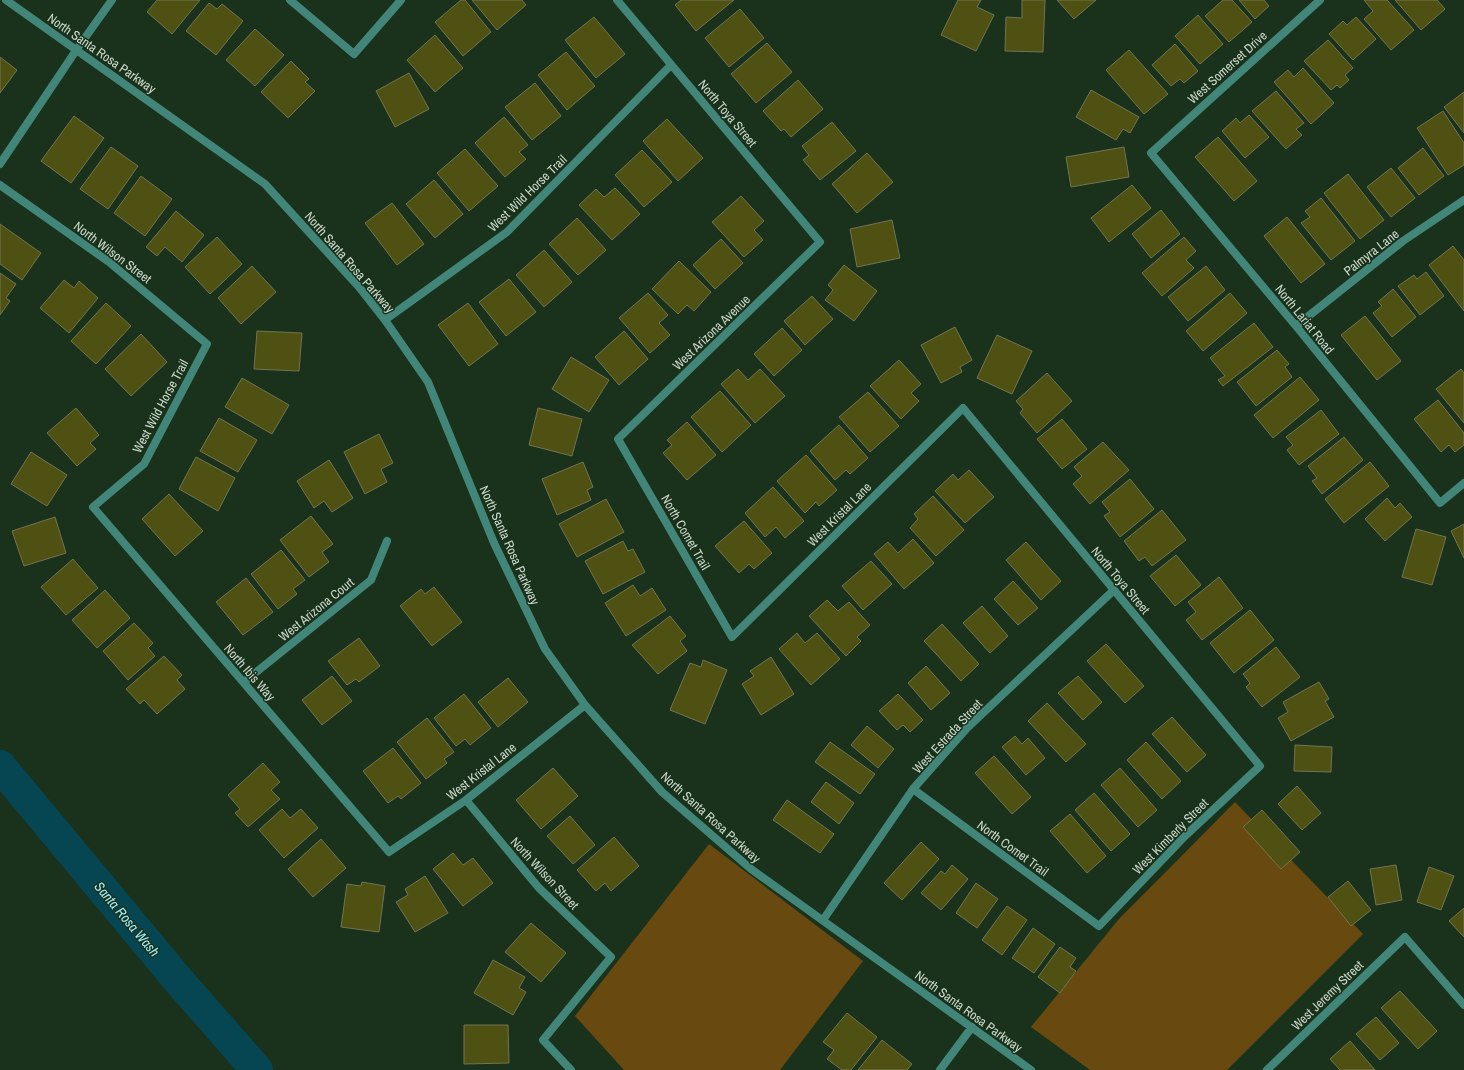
<svg xmlns="http://www.w3.org/2000/svg" width="1464" height="1070" font-family="'Archivo Narrow',sans-serif">
<rect width="100%" height="100%" fill="#1a321c"/>
<path fill="#68490f" d="M1235,802l128,132 -136,136h-137l-59,-43 87,-107z
M709,844l154,117 -83,109h-156l-49,-54z"/>
<g fill="none" stroke-linecap="round" stroke-linejoin="round">
<path stroke="#064652" stroke-width="32" d="M0,766l179,215 78,89"/>
</g>
<path fill="#4f5112" stroke="#717452" d="M157,0h43l-28,34 -25,-22z
M461,0h4l26,32 -28,24 -28,-34z
M472,0h50l4,5 -29,25z
M681,0h53l-38,31 -21,-26z
M958,0h23l-4,7 17,8 -18,36 -35,-16z
M1022,0h23l-2,52 -38,-1 1,-34 16,1z
M1057,0h39l-22,19z
M1223,0h9l20,22 -23,20 -24,-26z
M1239,0h25l5,6 -14,13z
M1364,0h23l27,30 -23,20 -27,-31 9,-8z
M1395,0h42l8,9 -24,21z
M209,3l8,6 5,-5 21,17 -27,34 -30,-24z
M740,9l24,29 -35,29 -24,-29z
M1198,15l25,29 -23,20 -25,-28z
M594,17l31,37 -29,24 -31,-38z
M1356,17l20,22 -23,21 -24,-26 14,-13 4,4z
M255,29l29,26 -29,31 -29,-26z
M435,35l28,33 -28,24 -28,-32z
M1328,40l25,28 -8,7 4,5 -9,8 -3,-3 -6,5 -27,-29z
M767,43l25,29 -36,31 -25,-29z
M1175,44l23,27 -14,12 -4,-4 -9,7 -19,-21z
M1129,50l39,44 -24,20 -38,-44z
M566,52l29,34 -28,24 -29,-35z
M0,57l17,13 -17,23z
M291,61l18,18 -4,3 10,9 -27,27 -27,-26z
M1303,68l31,35 -23,21 -37,-42 14,-12 6,7z
M409,73l20,36 -34,18 -19,-36z
M798,80l25,29 -32,28 -7,-8 -3,2 -18,-20z
M535,83l26,33 -29,24 -27,-33z
M1091,90l48,27 -9,16 -7,-4 -7,11 -40,-23z
M1276,91l28,32 -8,6 6,6 -16,14 -34,-38z
M1464,92v41l-20,-26z
M1443,111l21,32v22l-16,10 -31,-47z
M1249,115l20,22 -24,21 -23,-27 14,-13 4,5z
M74,116l30,22 -33,45 -30,-22z
M504,117l24,28 -9,7 7,7 -21,18 -30,-34z
M667,119l36,39 -25,23 -35,-40z
M832,122l24,29 -36,29 -17,-20 6,-5 -7,-9z
M1218,137l39,44 -23,20 -39,-44z
M111,147l27,19 -30,43 -28,-20z
M1124,147l5,30 -58,10 -5,-30z
M1423,148l21,28 -25,19 -21,-27z
M465,149l33,37 -29,25 -32,-38z
M642,150l30,32 -28,25 -29,-32z
M867,153l26,29 -36,31 -25,-29z
M1391,168l24,30 -24,19 -24,-30z
M1348,174l36,46 -24,19 -36,-46z
M141,176l31,23 -27,37 -31,-23z
M434,180l29,34 -28,24 -29,-34z
M1132,185l19,23 -42,34 -18,-24z
M615,188l25,26 -28,26 -33,-35 17,-16 8,8z
M741,196l23,25 -10,9 9,10 -19,17 -32,-35z
M1321,198l34,43 -24,19 -30,-37 9,-6 -5,-6z
M392,203l32,41 -27,21 -32,-42z
M1161,210l19,24 -29,24 -19,-24z
M176,211l28,24 -22,27 -17,-15 -8,9 -11,-9z
M1287,217l38,47 -24,19 -37,-47z
M577,218l29,32 -28,25 -29,-31z
M892,220l8,38 -43,9 -7,-38z
M0,224l41,29 -19,27 -22,-16z
M217,237l25,27 -32,30 -25,-27z
M1184,237l12,14 -10,9 8,8 -32,28 -20,-23z
M721,239l22,24 -28,26 -22,-24z
M1453,246l11,14v51l-35,-46z
M544,250l28,32 -28,25 -28,-32z
M679,261l32,31 -17,19 -7,-6 -9,9 -26,-25z
M844,265l33,26 -23,30 -29,-21 8,-10 -5,-5z
M252,266l24,26 -35,32 -23,-26z
M1206,266l19,24 -37,31 -20,-24z
M1426,272l18,24 -24,19 -22,-29 16,-11 3,4z
M0,273l16,11 -10,14 4,3 -10,14z
M509,279l27,33 -30,24 -27,-34z
M64,280l10,8 5,-7 19,17 -29,35 -29,-25z
M1393,289l23,28 -24,20 -19,-24 9,-7 -4,-4z
M648,293l20,22 -9,8 11,12 -20,18 -31,-35z
M1230,293l17,20 -44,38 -17,-20z
M812,296l21,23 -28,26 -21,-24z
M106,303l25,23 -35,38 -25,-23z
M468,303l30,41 -29,22 -31,-41z
M1365,316l36,45 -24,19 -36,-45z
M1254,323l19,24 -50,39 -5,-6 7,-4 -15,-18z
M955,327l17,33 -12,7 2,5 -21,11 -20,-38z
M782,328l20,22 -28,26 -20,-22z
M257,331l45,2 -3,38 -45,-2z
M624,331l24,28 -29,26 -24,-28z
M141,334l26,28 -36,34 -26,-27z
M997,335l35,16 -20,43 -35,-16z
M1277,350l12,14 -4,3 7,10 -36,29 -19,-24z
M571,357l38,23 -20,32 -37,-23z
M899,360l22,24 -10,9 8,8 -18,18 -31,-33z
M738,369l10,11 12,-11 25,27 -30,27 -34,-39z
M1461,369l3,4v50l-28,-34z
M1047,373l25,28 -35,32 -17,-20 3,-4 -7,-8z
M1300,377l19,23 -46,38 -19,-23z
M242,378l47,27 -17,29 -47,-27z
M720,391l31,34 -29,27 -31,-35z
M868,392l31,34 -29,26 -31,-35z
M1438,400l26,33v12l-9,7 -6,-7 -8,7 -27,-33z
M76,408l23,27 -9,8 6,6 -19,17 -30,-33z
M538,408l44,11 -10,37 -43,-11z
M1321,410l18,24 -40,31 -12,-15 6,-5 -7,-8z
M219,418l38,22 -19,32 -38,-21z
M1062,419l25,30 -25,20 -25,-30z
M687,422l29,33 -29,25 -24,-27 9,-8 -5,-5z
M839,425l29,33 -18,16 -4,-4 -11,10 -25,-29z
M379,434l14,29 -12,6 6,13 -22,12 -21,-42z
M1344,437l19,23 -41,34 -10,-13 5,-3 -9,-12z
M1103,442l26,28 -39,34 -17,-20 9,-8 -8,-9z
M31,452l36,23 -20,31 -36,-22z
M806,455l31,35 -18,16 -3,-4 -11,11 -28,-32z
M196,457l39,21 -17,33 -39,-22z
M329,460l24,38 -21,14 -8,-11 -10,7 -17,-27z
M583,462l10,25 -6,3 4,10 -34,15 -15,-36z
M1370,462l19,24 -45,37 -19,-24z
M969,470l25,27 -29,26 -30,-32 18,-17 5,6z
M1130,479l24,30 -34,28 -16,-21 6,-4 -8,-10z
M773,487l31,34 -19,17 -9,-11 -11,10 -20,-24z
M169,494l34,37 -28,25 -33,-37z
M933,496l31,34 -28,26 -26,-28 8,-9 -4,-5z
M1387,498l8,10 5,-5 12,14 -27,24 -20,-22z
M606,499l18,33 -47,25 -18,-33z
M1162,510l24,30 -34,26 -7,-9 -6,4 -15,-20z
M311,516l22,28 -11,8 7,10 -20,15 -29,-37z
M55,517l11,36 -42,13 -12,-35z
M744,521l28,32 -18,16 -5,-5 -10,9 -24,-27z
M1464,524v34l-13,-27z
M1416,529l30,8 -14,48 -30,-8z
M913,539l21,24 -30,26 -30,-35 14,-12 10,11z
M623,541l5,10 5,-2 12,23 -42,22 -18,-33z
M1026,542l35,39 -20,19 -35,-40z
M281,550l24,30 -12,9 4,5 -19,15 -27,-35z
M1176,555l25,30 -26,21 -25,-30z
M73,559l25,29 -32,27 -25,-28z
M871,561l21,23 -29,26 -21,-24z
M1219,577l24,31 -41,32 -16,-20 10,-8 -8,-10z
M246,578l27,34 -30,23 -27,-33z
M1013,581l25,27 -20,17 -24,-26z
M633,585l7,11 12,-8 14,22 -40,26 -21,-33z
M434,587l28,35 -30,24 -32,-40 21,-17 4,5z
M105,590l25,28 -33,30 -25,-28z
M827,600l11,11 11,-9 21,23 -13,12 4,4 -15,15 -37,-40z
M982,606l26,30 -18,17 -27,-30z
M1250,610l24,30 -40,33 -24,-30z
M670,616l16,20 -6,5 7,10 -29,23 -26,-29z
M134,623l19,20 -5,5 7,8 -27,24 -25,-29z
M942,624l37,40 -18,17 -37,-40z
M797,633l8,10 12,-10 23,26 -29,26 -32,-36z
M359,638l21,28 -21,16 -3,-3 -9,6 -19,-24z
M1106,644l38,42 -19,17 -38,-42z
M1276,647l24,30 -38,30 -16,-20 4,-4 -7,-9z
M164,656l18,19 -5,5 8,9 -28,25 -13,-14 -4,4 -14,-15z
M771,657l23,37 -33,21 -19,-31 12,-8 -4,-5z
M703,660l24,10 -22,54 -35,-14 20,-47 11,4z
M926,666l24,27 -19,17 -23,-27z
M332,676l20,25 -30,24 -20,-25z
M1078,676l24,26 -19,18 -25,-27z
M508,678l20,24 -30,25 -20,-25z
M1319,682l10,17 -4,2 9,16 -43,24 -13,-23 10,-6 -5,-10z
M464,694l27,34 -21,17 -5,-6 -9,7 -22,-28z
M898,694l25,26 -13,12 -7,-7 -6,5 -18,-19z
M1047,703l39,41 -20,18 -38,-41z
M1172,717l34,38 -19,17 -35,-38z
M427,718l27,34 -10,7 3,4 -21,16 -29,-37z
M867,726l27,23 -16,19 -27,-23z
M1015,736l7,8 6,-6 17,20 -19,17 -24,-28z
M830,742l45,32 -15,20 -45,-32z
M1146,742l35,39 -19,18 -35,-39z
M1295,745l37,2 -1,25 -37,-1z
M393,748l28,35 -20,16 -3,-3 -10,7 -25,-32z
M994,756l37,41 -19,17 -37,-41z
M263,763l17,19 -9,8 9,9 -32,28 -13,-14 5,-4 -12,-14z
M553,768l25,28 -37,33 -25,-29z
M1120,768l37,42 -19,17 -37,-42z
M826,782l28,21 -15,21 -28,-22z
M1297,786l24,27 -19,17 -24,-26z
M1094,793l36,41 -19,17 -36,-41z
M787,800l47,34 -14,19 -47,-33z
M282,809l8,9 11,-9 17,19 -34,30 -25,-28z
M1262,810l38,42 -19,17 -38,-42z
M1070,814l36,42 -19,17 -37,-42z
M570,816l25,29 -22,19 -26,-28z
M614,837l25,29 -28,25 -6,-8 -9,8 -19,-21z
M321,839l25,29 -33,29 -25,-28z
M921,842l18,17 -37,41 -18,-17z
M453,853l10,12 10,-7 20,25 -30,23 -30,-37z
M952,865l16,14 -27,31 -20,-17 20,-22 4,3z
M1396,865l6,35 -26,5 -6,-36z
M1429,867l25,9 -13,34 -24,-8z
M425,876l23,37 -33,19 -19,-30 12,-7 -3,-6z
M1348,881l23,29 -20,16 -23,-29z
M362,882l23,4 -6,46 -38,-5 6,-43 14,2z
M976,883l22,16 -21,29 -21,-15z
M1007,906l20,14 -25,35 -20,-15z
M1464,908v29l-15,-16z
M531,923l35,30 -25,29 -36,-30z
M1033,928l22,16 -21,29 -22,-15z
M1060,947l16,11 -6,9 6,4 -16,22 -22,-16z
M493,960l32,17 -6,11 7,4 -13,23 -39,-22z
M1400,991l37,40 -19,18 -37,-41z
M847,1013l30,24 -26,33h-9l-15,-11 7,-9 -11,-8z
M1376,1017l23,26 -19,17 -24,-26z
M464,1025h44l1,38 -45,1z
M882,1040l30,24 -5,6h-49z
M1350,1041l25,29h-35l-10,-11z"/>
<g fill="none" stroke-linecap="round" stroke-linejoin="round">
<path stroke="#418679" stroke-width="8" d="M6,0l259,184 94,103 26,33 43,62 66,161 51,106 40,56 77,87 89,77 280,201
M290,0l64,54 47,-54
M617,0l203,242 -202,197 114,198 231,-229 297,358 -75,70 -86,90 -186,-137
M1320,0l-169,153 145,173 144,177 24,-20
M0,164l77,-115 35,-49
M0,185l109,77 98,82 -63,120 -51,43 296,345 77,-52 119,-95
M385,320l122,-88 164,-167
M1296,326l107,-85 61,-41
M244,682l127,-102 16,-39
M466,800l73,88 72,69 -68,83 28,30
M823,920l90,-131 54,-61 147,-138
M940,1070l32,-43
M1267,1070l138,-133 59,68"/>
</g>
<g text-anchor="middle" stroke-width="3" stroke-linejoin="round" paint-order="stroke">
<g font-size="13" fill="#cad8ca" stroke="#1a321c">
<text transform="translate(102 53) rotate(35)" y="5">North Santa Rosa Parkway</text>
<text transform="translate(1227 67) rotate(-42)" y="5">West Somerset Drive</text>
<text transform="translate(728 113) rotate(50)" y="5">North Toya Street</text>
<text transform="translate(527 193) rotate(-44)" y="5">West Wild Horse Trail</text>
<text transform="translate(113 252) rotate(37)" y="5">North Wilson Street</text>
<text transform="translate(1371 252) rotate(-38)" y="5">Palmyra Lane</text>
<text transform="translate(350 262) rotate(49)" y="5">North Santa Rosa Parkway</text>
<text transform="translate(1305 319) rotate(51)" y="5">North Lariat Road</text>
<text transform="translate(711 332) rotate(-44)" y="5">West Arizona Avenue</text>
<text transform="translate(160 406) rotate(-62)" y="5">West Wild Horse Trail</text>
<text transform="translate(839 514) rotate(-45)" y="5">West Kristal Lane</text>
<text transform="translate(686 532) rotate(60)" y="5">North Comet Trail</text>
<text transform="translate(510 545) rotate(66)" y="5">North Santa Rosa Parkway</text>
<text transform="translate(1121 580) rotate(50)" y="5">North Toya Street</text>
<text transform="translate(316 609) rotate(-39)" y="5">West Arizona Court</text>
<text transform="translate(250 672) rotate(49)" y="5">North Ibis Way</text>
<text transform="translate(947 736) rotate(-47)" y="5">West Estrada Street</text>
<text transform="translate(481 771) rotate(-38)" y="5">West Kristal Lane</text>
<text transform="translate(711 817) rotate(42)" y="5">North Santa Rosa Parkway</text>
<text transform="translate(1170 836) rotate(-45)" y="5">West Kimberly Street</text>
<text transform="translate(1013 848) rotate(36)" y="5">North Comet Trail</text>
<text transform="translate(545 873) rotate(47)" y="5">North Wilson Street</text>
<text transform="translate(1327 995) rotate(-44)" y="5">West Jeremy Street</text>
<text transform="translate(969 1011) rotate(36)" y="5">North Santa Rosa Parkway</text>
</g>
<g font-size="14" font-style="italic" fill="#9fecfe" stroke="#1a321c">
<text transform="translate(127 919) rotate(50)" y="5">Santa Rosa Wash</text>
</g>
</g>
</svg>
